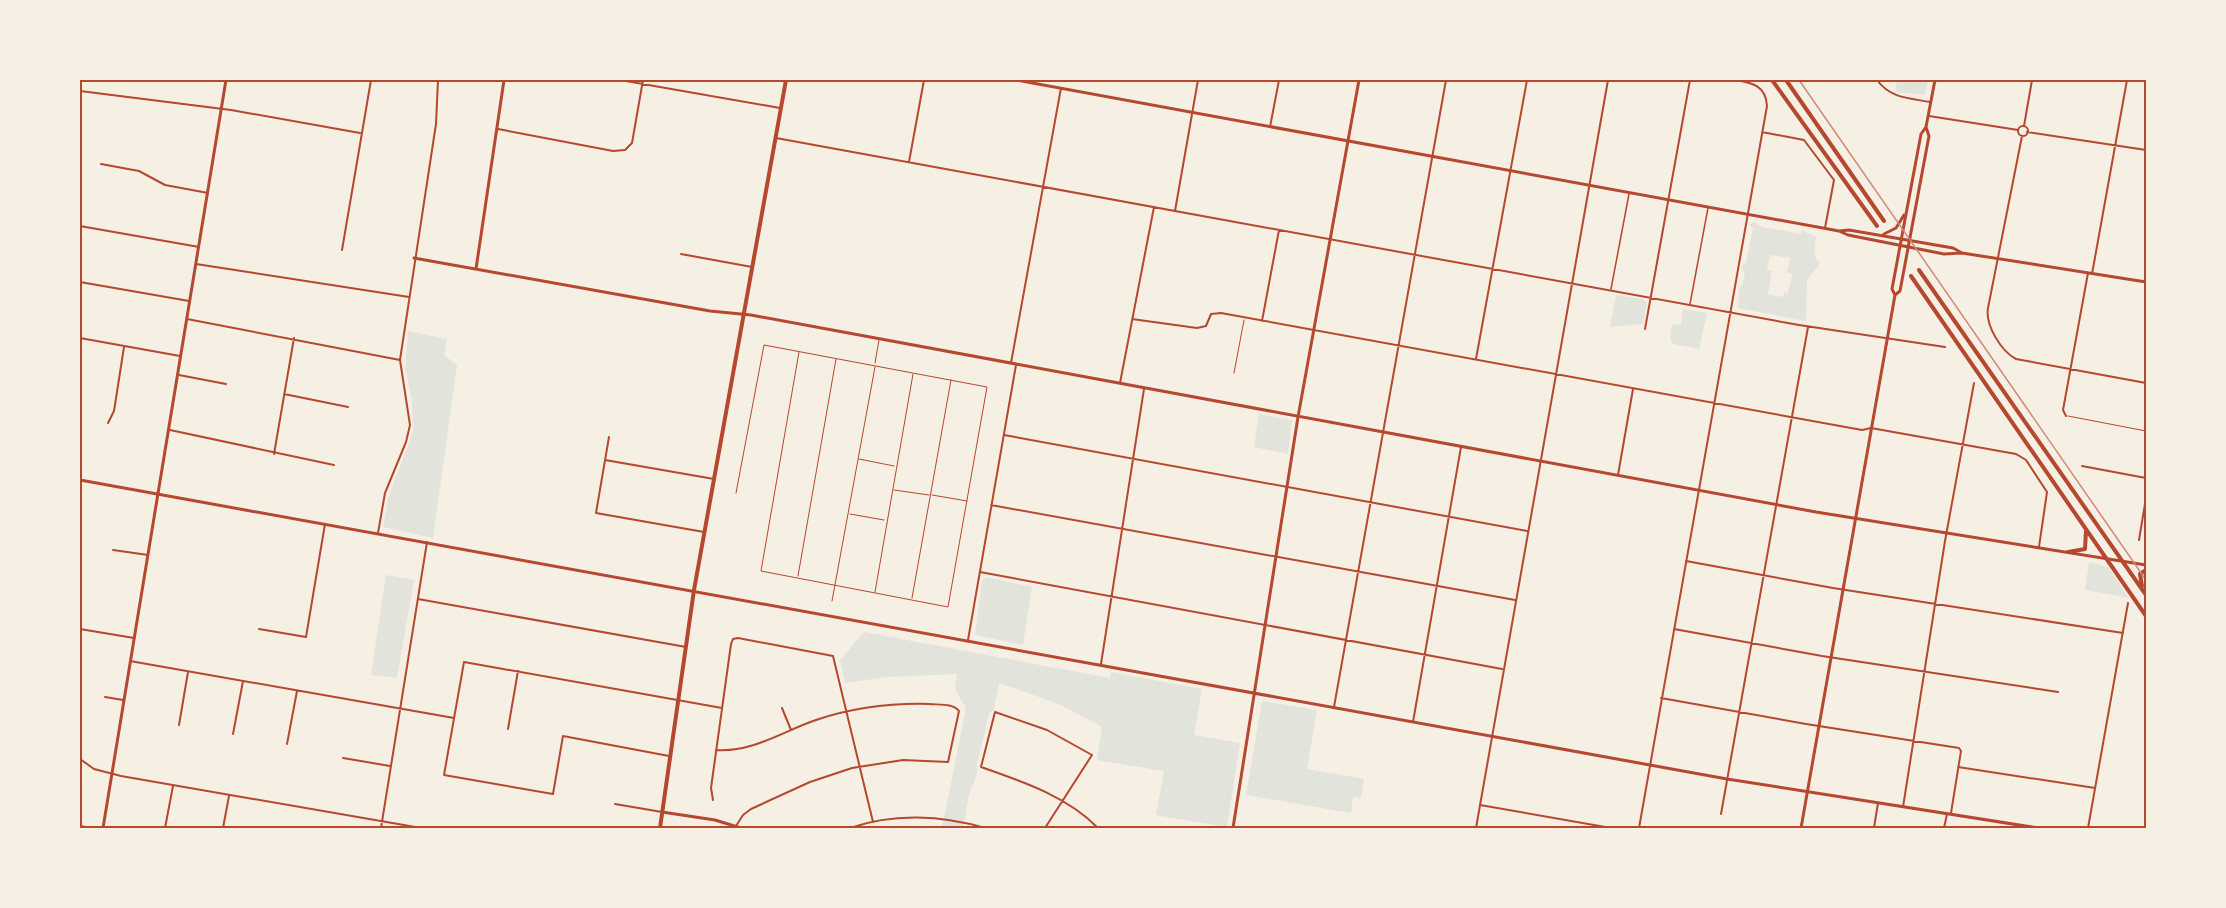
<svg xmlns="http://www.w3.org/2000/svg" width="2226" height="908" font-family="Literata,serif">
<rect width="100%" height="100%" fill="#f6efe4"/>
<path fill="#e2e4dc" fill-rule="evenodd" d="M1897,80h31l-3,15 -30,-3z
M1754,222l8,5 39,7 1,-4 14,7 -2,18 6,9 -13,16 -1,41 -68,-13 1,-20 3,-2 3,-14 -4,-1 1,-6 4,-2 7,-35 -4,-3zM1770,255l20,3 -3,14 5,2 -4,19 -4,-1 -1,5 -15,-3 4,-23 -5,-1z
M1616,295l27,4 4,5 -4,20 -33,3z
M1683,309l24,4 -8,36 -26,-5 -3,-6 2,-14 9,1z
M408,331l39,8 -3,16 13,10 -24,173 -50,-11 5,-29 25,-66 -1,-31 -7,-33z
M1259,414l33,6 -4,34 -34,-7z
M2089,562l19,5 21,31 -44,-8z
M386,575l28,5 -17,98 -26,-3z
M986,577l46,10 -9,58 -48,-10 7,-54z
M864,632l246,46 1,-6 91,17 -8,46 46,8 -13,84 -71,-12 8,-44 -67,-11 5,-33 -43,-23 -60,-21 -5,26 -5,5 -12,51v10l-8,19 -6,34h-21l24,-120 -11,-19 2,-15 -70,3 -42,6 -5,-23z
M1262,701l55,9 -10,59 57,10 -3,19 -8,-1 -2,16 -105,-18z"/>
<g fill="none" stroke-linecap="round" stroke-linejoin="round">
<path stroke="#b5482f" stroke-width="1" d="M875,363l4,-23
M1234,373l10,-53
M2068,416l78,15
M859,459l35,7
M894,490l35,5
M736,493l28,-148 223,42 -39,220 -187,-36 38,-219
M932,495l35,6
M850,514l34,6
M798,576l38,-217
M875,592l38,-218
M912,598l39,-218
M832,601l43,-234"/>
<path stroke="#b5482f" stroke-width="1.5" d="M1611,289l18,-95
M1690,304l18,-96"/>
<path stroke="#b5482f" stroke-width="2" d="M620,80l160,28
M1877,80c13,18 31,18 53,22
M80,91l151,19 129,23
M1929,116l89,14
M2024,126l8,-46
M2018 131a5 5 0 1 1 10 0a5 5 0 1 1-10 0Z
M1270,127l9,-47
M498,129l115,22 12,-1 7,-7 11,-63
M1762,132l42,8 30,40 -9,48
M2027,132l119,18
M2022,136l-34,172c-3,17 13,43 28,51l130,24
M776,138l1023,187 146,22
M909,162l15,-82
M101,164l38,7 26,14 43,8
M1175,211l23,-131
M80,226l119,21
M342,250l29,-170
M681,254l71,13
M196,264l213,33
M2092,274l35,-194
M80,282l109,19
M187,319l213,41
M1132,319l65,9 9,-2 5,-12 10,-1 641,117 9,-2 145,26 10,6 21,32 -8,55
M1262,321l17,-91
M1645,329l45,-249
M80,338l100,18
M1476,359l51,-279
M1011,363l50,-275
M179,375l47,9
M1120,383l34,-176
M284,394l64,13
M2066,416l-3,-6 25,-137
M108,423l6,-12 10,-64
M170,430l164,35
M1004,435l523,96
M609,437l-13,76 108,19
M274,454l20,-116
M605,460l109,19
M2082,466l64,12
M1618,475l15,-86
M991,505l524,95
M378,533l7,-40 21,-51 4,-17 -10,-65 36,-236 2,-44
M2139,540l7,-42
M113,550l35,5
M1686,561l147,27 290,45
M980,572l522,97
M418,599l268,48
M80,629l54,9
M259,629l47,8 19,-113
M1674,629l148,27 236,36
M968,640l48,-275
M130,661l324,57
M1101,664l43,-275
M105,697l18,3
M1661,698l145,26 153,24 2,3 -10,62
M1334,707l112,-627
M782,708l9,22
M1413,722l48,-275
M179,725l9,-53
M508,729l10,-58
M233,734l10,-53
M287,744l10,-53
M716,750c36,3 67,-19 100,-30 36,-12 75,-17 113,-16 10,1 24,-1 30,7l-11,51 -45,-2 -51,8 -42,14 -59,27 -8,6 -7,11
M669,756l-106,-20 -10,58 -109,-19 20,-113 258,46
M343,758l47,8
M80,759l14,10 27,7 300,52
M1958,767l137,21
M713,800l-2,-12 20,-144 2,-5 5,-1 95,18 40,166
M615,804l47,8
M1480,805l131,23
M1903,807l42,-266 29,-158
M1721,814l87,-487
M80,826l12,2
M165,828l8,-42
M223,828l6,-32
M381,828l46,-286
M850,828c43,-15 91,-13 135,0
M1045,828l47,-73 -45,-25 -52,-18 -14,55c40,14 86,29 117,61
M1476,828l132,-748
M1639,828l128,-722c-1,-20 -14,-23 -31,-26
M1874,828l4,-25
M1944,828l3,-14
M2088,828l40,-225"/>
<path stroke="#b5482f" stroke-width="3" d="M414,258l296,53 41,4 1065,197 330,53
M476,269l28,-189
M80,480l1647,299 311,49
M662,812l53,8 26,8
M103,828l123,-748
M1233,828l65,-411 61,-337"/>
<path stroke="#b5482f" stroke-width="3" d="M1016,80l823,151 9,4 96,19 18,-1
M1839,231l10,-1 104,18 9,5 184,29
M1884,234l12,-6 8,-13
M1895,295l5,-4 29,-155 -3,-9
M1801,828l94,-533 -3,-6 29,-155 5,-7 9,-47"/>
<path stroke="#b5482f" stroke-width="4" d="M660,828l34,-238 92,-510"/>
<path stroke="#b5482f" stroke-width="4" d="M1772,80l105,146
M1786,80l98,141
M1919,270l227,325
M1911,276l235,340
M2068,552l17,-3 1,-18
M2142,586l-2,-12 6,-4"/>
<path stroke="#cf8b77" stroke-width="1.5" d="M1799,80l347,500"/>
</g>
<rect width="2226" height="908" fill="none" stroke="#f6efe4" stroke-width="162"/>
<rect x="81" y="81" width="2064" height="746" fill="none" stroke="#b5482f" stroke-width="2"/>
</svg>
